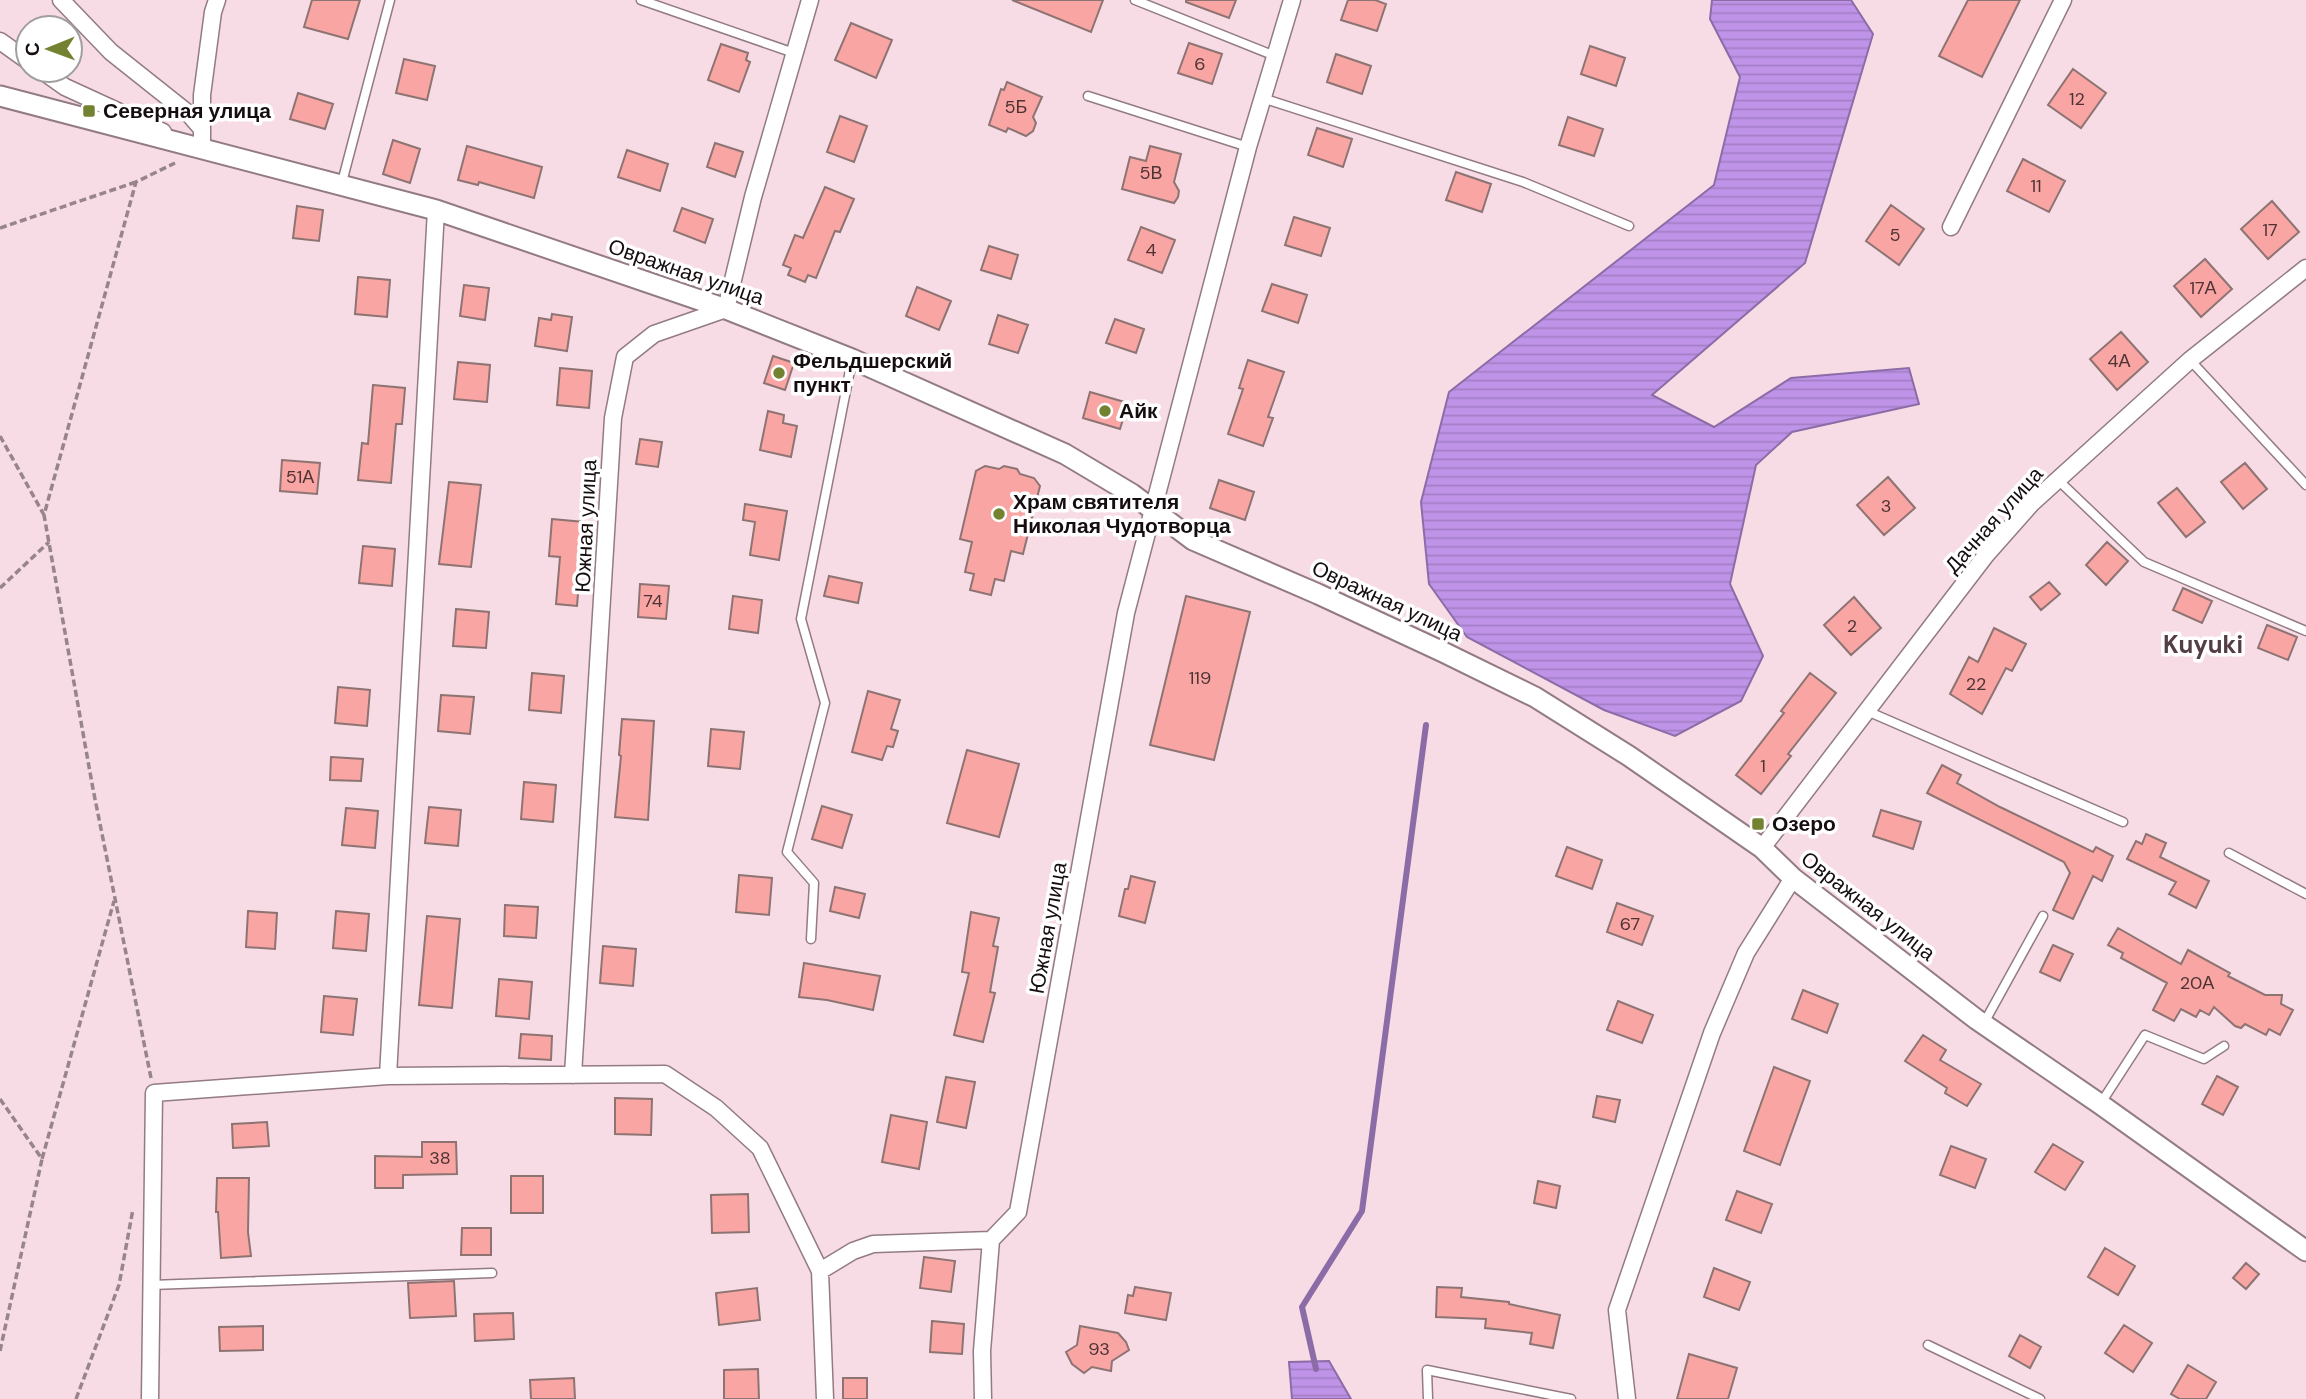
<svg xmlns="http://www.w3.org/2000/svg" width="2306" height="1399" font-family="'DM Sans',sans-serif">
<defs>
<pattern id="water-rules" width="6" height="5" patternUnits="userSpaceOnUse" patternTransform="scale(1.75)"><rect width="6" height="5" fill="#bf94e8"/><path d="M0 2.5h6" fill="none" stroke="#a37ec6"/></pattern>
</defs>
<rect width="100%" height="100%" fill="#f7dce5"/>
<path fill="url(#water-rules)" stroke="#8c6ca7" stroke-width="2" d="M1712,0h139l22,34 -68,229 -153,132 62,32 77,-49 118,-10 10,36 -127,28 -36,33 -26,119 33,72 -22,45 -66,35 -71,-26 -137,-73 -38,-53 -8,-82 28,-110 265,-207 26,-108 -30,-58z
M1329,1361l22,38h-59l-3,-37z"/>
<g fill="none" stroke-linecap="round" stroke-linejoin="round">
<path stroke="#8c6ca7" stroke-width="6" d="M1316,1369l-14,-62 60,-96 64,-486"/>
</g>
<path fill="#f9a5a3" stroke="#8d7473" stroke-width="2" d="M312,0h48l-12,39 -44,-12z
M1012,0h91l-12,32z
M1186,0h50l-7,18 -43,-16z
M1348,0h27l11,4 -9,27 -36,-11z
M1968,0h52l-38,77 -43,-21z
M851,23l41,17 -16,38 -41,-18z
M1189,43l33,11 -10,30 -34,-11z
M721,44l27,9 -2,7 4,2 -11,30 -31,-12z
M1590,46l35,12 -9,28 -35,-12z
M1336,54l35,12 -9,28 -35,-12z
M404,59l31,7 -8,34 -31,-7z
M2073,69l33,24 -25,35 -33,-23z
M1007,82l35,15 -9,20 3,6 -3,8 -7,5 -18,-8 -2,4 -17,-7 12,-36 3,1z
M298,93l35,11 -8,25 -35,-10z
M840,116l27,10 -13,36 -27,-10z
M1568,117l35,12 -9,27 -35,-11z
M1317,128l35,11 -9,28 -35,-12z
M393,140l27,9 -10,34 -27,-9z
M715,143l28,9 -8,25 -28,-10z
M467,146l75,21 -8,31 -55,-16 -1,3 -20,-5z
M1150,146l31,8 -7,28 5,9 -1,6 -4,6 -52,-14 8,-32 16,4z
M627,150l41,14 -8,27 -42,-14z
M2023,159l42,22 -16,31 -42,-21z
M1456,172l35,12 -9,28 -36,-12z
M825,187l29,12 -14,33 -5,-1 -19,47 -8,-3 -3,7 -17,-7 3,-7 -8,-3 12,-30 8,3z
M2272,201l27,31 -31,27 -27,-30z
M1891,205l33,24 -25,36 -33,-24z
M297,206l26,4 -4,31 -26,-3z
M682,208l31,11 -8,24 -31,-12z
M1294,217l36,11 -9,28 -36,-11z
M1141,227l34,13 -13,33 -34,-13z
M989,246l29,9 -7,24 -30,-9z
M2205,259l27,30 -31,28 -27,-31z
M358,277l32,3 -3,37 -32,-3z
M1272,284l35,11 -9,28 -36,-12z
M464,285l25,3 -4,32 -25,-4z
M917,287l34,14 -12,29 -33,-14z
M552,314l20,3 -5,34 -32,-5 4,-28 12,2z
M998,315l30,10 -10,28 -29,-9z
M1115,319l29,10 -8,24 -30,-10z
M2121,332l27,30 -31,28 -27,-31z
M773,356l21,7 -9,27 -21,-7z
M1248,360l36,12 -16,45 5,1 -10,28 -35,-12 15,-45 -4,-1z
M458,362l32,3 -3,37 -33,-3z
M560,368l32,3 -3,37 -32,-3z
M373,385l32,3 -3,36h-6l-5,59 -33,-3 4,-37 6,1z
M1090,392l38,11 -8,26 -37,-11z
M768,411l16,4 -1,8 14,3 -6,31 -31,-7z
M640,439l22,3 -4,25 -22,-3z
M282,460l38,3 -3,31 -37,-3z
M2245,463l22,26 -24,20 -22,-27z
M985,466l14,3 5,-3 13,3 3,5 14,4 6,8 -17,68 -12,-3 -7,30 -9,-2 -4,16 -21,-5 4,-16 -9,-2 7,-30 -12,-3 16,-68z
M1888,477l27,31 -31,27 -27,-30z
M1219,480l35,12 -9,28 -35,-12z
M449,482l32,3 -10,82 -32,-3z
M2177,488l28,34 -19,15 -28,-34z
M745,504l42,7 -8,49 -29,-5 5,-33 -12,-2z
M552,519l32,3 -7,84 -21,-2 4,-47 -11,-1z
M2107,542l21,19 -22,24 -20,-20z
M363,546l32,3 -3,37 -33,-3z
M829,576l33,7 -4,20 -34,-7z
M2049,582l11,12 -19,16 -11,-13z
M640,584l29,2 -3,33 -28,-2z
M2183,588l29,13 -10,22 -29,-13z
M733,596l29,4 -4,33 -29,-4z
M1186,596l64,16 -36,148 -64,-15z
M1854,597l27,31 -30,27 -27,-30z
M456,609l33,3 -3,36 -33,-2z
M2267,625l30,12 -9,23 -30,-12z
M1994,628l32,16 -14,27 -6,-3 -24,46 -32,-20 19,-37 9,5z
M532,673l32,3 -3,37 -32,-3z
M1810,673l26,20 -48,61 3,2 -30,38 -25,-19 48,-62 -3,-2z
M338,687l32,3 -3,36 -32,-3z
M868,691l32,9 -9,29 7,2 -5,16 -6,-1 -5,14 -30,-8z
M441,695l33,2 -4,37 -32,-3z
M622,719l32,2 -6,99 -33,-3 6,-61 -2,-1z
M711,729l33,3 -4,37 -32,-3z
M967,750l52,14 -20,73 -52,-14z
M331,757l32,2 -2,22 -31,-1z
M1942,765l19,10 -4,8 43,24 93,45 3,-5 17,9 -11,25 -9,-5 -20,43 -20,-9 17,-37 -6,-11 -137,-69z
M524,782l32,3 -3,37 -32,-3z
M822,806l30,9 -10,33 -30,-9z
M429,807l32,3 -3,36 -33,-3z
M346,808l32,3 -3,37 -33,-3z
M1881,810l40,12 -8,27 -40,-13z
M2146,834l20,9 -6,14 49,24 -13,27 -27,-14 7,-12 -49,-23 9,-18 6,3z
M1567,847l35,13 -10,29 -36,-13z
M739,875l33,3 -3,37 -33,-3z
M1131,876l24,6 -10,41 -26,-7 6,-27h3z
M835,887l30,7 -6,24 -29,-7z
M1617,903l36,13 -11,29 -35,-13z
M505,905l33,2 -2,31 -32,-2z
M248,911l29,2 -2,36 -29,-2z
M336,911l33,3 -3,37 -33,-3z
M971,912l28,6 -6,28 5,1 -8,45 5,1 -12,49 -29,-7 15,-62 -7,-1z
M427,916l33,3 -8,89 -33,-3z
M2118,928l63,36 7,-14 42,23 -2,3 37,19h17l-1,9 12,6 -13,25 -11,-6 -3,6 -21,-11 -4,4 -6,-2 -21,-19 -5,8 -9,-5 -4,7 -15,-8 -7,12 -21,-11 14,-27 -46,-25 2,-5 -15,-8z
M2053,945l20,9 -13,27 -20,-9z
M603,946l33,3 -3,37 -33,-3z
M804,963l76,13 -7,34 -46,-10 -28,-3z
M499,979l33,3 -3,37 -33,-3z
M1803,990l35,14 -11,29 -35,-14z
M324,996l33,3 -4,36 -32,-3z
M1618,1001l35,14 -11,28 -35,-13z
M521,1034l31,2 -1,24 -32,-2z
M1923,1035l23,15 -6,10 41,24 -14,22 -22,-13 2,-5 -42,-27z
M1774,1067l36,14 -30,84 -36,-14z
M2217,1076l21,11 -15,28 -21,-11z
M946,1077l29,5 -9,46 -29,-6z
M1597,1096l23,4 -5,22 -22,-5z
M615,1098l37,1 -1,36 -36,-1z
M891,1115l36,7 -8,47 -37,-7z
M267,1122l2,24 -36,2 -1,-24z
M422,1142h34l1,32 -54,1v13h-28v-32l47,1z
M2053,1144l30,18 -18,28 -30,-18z
M1951,1146l35,13 -11,29 -35,-13z
M511,1176h32v37h-32z
M217,1178h32l-1,54 3,24 -30,2 -3,-46h-2z
M1538,1181l22,5 -4,22 -22,-5z
M1737,1191l35,13 -11,29 -35,-13z
M748,1194l1,38 -37,1 -1,-38z
M462,1228h29v27h-30z
M2105,1248l30,18 -17,29 -30,-18z
M924,1257l31,4 -4,31 -31,-4z
M2246,1263l13,11 -13,15 -13,-11z
M1714,1268l36,14 -11,28 -35,-13z
M454,1281l2,35 -46,2 -2,-35z
M1135,1287l36,6 -5,27 -41,-7 3,-18 5,1z
M1437,1287l25,1 -1,9 48,5v2l51,11 -7,33 -23,-4 2,-11 -47,-5 1,-9 -50,-2z
M757,1288l3,32 -41,5 -3,-32z
M513,1313l1,26 -39,2 -1,-27z
M932,1321l32,3 -2,30 -32,-2z
M2124,1325l28,18 -19,29 -28,-19z
M263,1326v24l-43,1 -1,-24z
M1080,1326l38,7 8,9 3,8 -17,11 -1,10 -19,-4 -8,6 -12,-9 -6,-12 11,-7z
M2020,1335l21,12 -11,21 -21,-12z
M1689,1354l48,14 -9,31h-51z
M2188,1365l28,17 -10,17h-26l-9,-5z
M758,1369l1,30h-35v-29z
M574,1378l1,21h-44l-1,-19z
M843,1378h24v21h-24z"/>
<g fill="none" stroke-linecap="round" stroke-linejoin="round">
<defs>
<path id="service" d="M641,0l153,53
M1135,0l140,56
M1088,96l160,51
M1262,98l261,84 106,44
M341,186l49,-186
M2190,360l116,125
M2058,480l86,82 162,69
M1867,711l256,111
M2229,853l77,41
M811,939l3,-56 -27,-31 38,-149 -24,-84 51,-259
M1984,1023l59,-107
M2101,1103l44,-68 59,24 20,-13
M151,1285l341,-12
M1928,1345l112,54
M1428,1399l-1,-29 144,29"/>
<path id="minor" d="M61,0l50,52 78,62 13,15
M0,41l28,20
M41,70l24,17 98,45
M193,146l9,4v-55l11,-83 4,-12
M1951,227l112,-227
M1762,848l224,-293 46,-52 158,-143 116,-92
M573,1075l40,-657 12,-61 29,-23 72,-25 27,-112 57,-197
M388,1076l48,-866
M150,1399l4,-306 234,-17 277,-2 51,34 44,40 60,123
M825,1399l-5,-128 33,-20 20,-7 118,-4
M983,1399l-1,-48 9,-111 27,-28 108,-599 122,-466 44,-147
M1627,1399l-10,-89 95,-277 34,-80 47,-75"/>
<path id="tertiary" d="M0,96l436,114 290,99 126,50 213,95 67,40 61,46 125,54 125,58 92,45 94,59 133,92 31,30 183,141 124,85 206,147"/>
</defs>
<use href="#service" stroke="#937b83" stroke-width="11"/>
<use href="#minor" stroke="#937b83" stroke-width="19"/>
<use href="#tertiary" stroke="#937b83" stroke-width="23"/>
<path stroke="#98858b" stroke-width="3.5" stroke-dasharray="7 3.5" stroke-linecap="butt" d="M0,228l136,-46
M0,436l44,79
M0,588l49,-46
M151,1078l-58,-289 -49,-274 92,-333 39,-19
M0,1099l42,60 72,-258
M0,1351l42,-192
M76,1399l43,-114 14,-76"/>
<use href="#service" stroke="#fff" stroke-width="8"/>
<use href="#minor" stroke="#fff" stroke-width="16"/>
<use href="#tertiary" stroke="#fff" stroke-width="19"/>
</g>
<g fill="#738231" stroke="#fff" stroke-width="2.5">
<rect x="82" y="104" width="14" height="14" rx="3.5"/>
<circle cx="779" cy="373" r="7"/>
<circle cx="1105" cy="411" r="7"/>
<circle cx="999" cy="514" r="7"/>
<rect x="1751" y="817" width="14" height="14" rx="3.5"/>
</g>
<g text-anchor="middle" stroke-width="7" stroke-linejoin="round" paint-order="stroke">
<g font-size="18" fill="#4e3335">
<text x="1200" y="70">6</text>
<text x="2077" y="105">12</text>
<text x="1016" y="113">5Б</text>
<text x="1151" y="179">5В</text>
<text x="2036" y="192">11</text>
<text x="2270" y="236">17</text>
<text x="1895" y="241">5</text>
<text x="1151" y="256">4</text>
<text x="2203" y="294">17А</text>
<text x="2119" y="367">4А</text>
<text x="300" y="483">51А</text>
<text x="1886" y="512">3</text>
<text x="653" y="607">74</text>
<text x="1852" y="632">2</text>
<text x="1200" y="684">119</text>
<text x="1976" y="690">22</text>
<text x="1763" y="772">1</text>
<text x="1630" y="930">67</text>
<text x="2197" y="989">20А</text>
<text x="440" y="1164">38</text>
<text x="1099" y="1355">93</text>
</g>
<g font-size="21" font-weight="bold" fill="#150d10" stroke="#fff" text-anchor="start">
<text x="103" y="118">Северная улица</text>
<text x="793" y="368">Фельдшерский<tspan x="793" dy="24">пункт</tspan></text>
<text x="1119" y="418">Айк</text>
<text x="1013" y="509">Храм святителя<tspan x="1013" dy="24">Николая Чудотворца</tspan></text>
<text x="1772" y="831">Озеро</text>
</g>
<g font-size="21" fill="#150d10" stroke="#fff">
<text transform="translate(686 272) rotate(19)" y="7">Овражная улица</text>
<text transform="translate(1994 520) rotate(-48)" y="7">Дачная улица</text>
<text transform="translate(586 526) rotate(-87)" y="7">Южная улица</text>
<text transform="translate(1387 601) rotate(25)" y="7">Овражная улица</text>
<text transform="translate(1868 906) rotate(38)" y="7">Овражная улица</text>
<text transform="translate(1048 928) rotate(-80)" y="7">Южная улица</text>
</g>
<g font-size="24" font-weight="bold" fill="#533e45" stroke="#fff">
<text x="2203" y="653">Kuyuki</text>
</g>
</g>
<g transform="translate(49 49) rotate(269)"><circle r="33" fill="#ffffff" stroke="#a19e9f" stroke-width="2"/>
<path d="M0-5L12 26L0 18L-12 26Z" fill="#738231"/>
<text y="-10" font-size="19" font-weight="bold" text-anchor="middle" fill="#150d10">С</text>
</g>
</svg>
